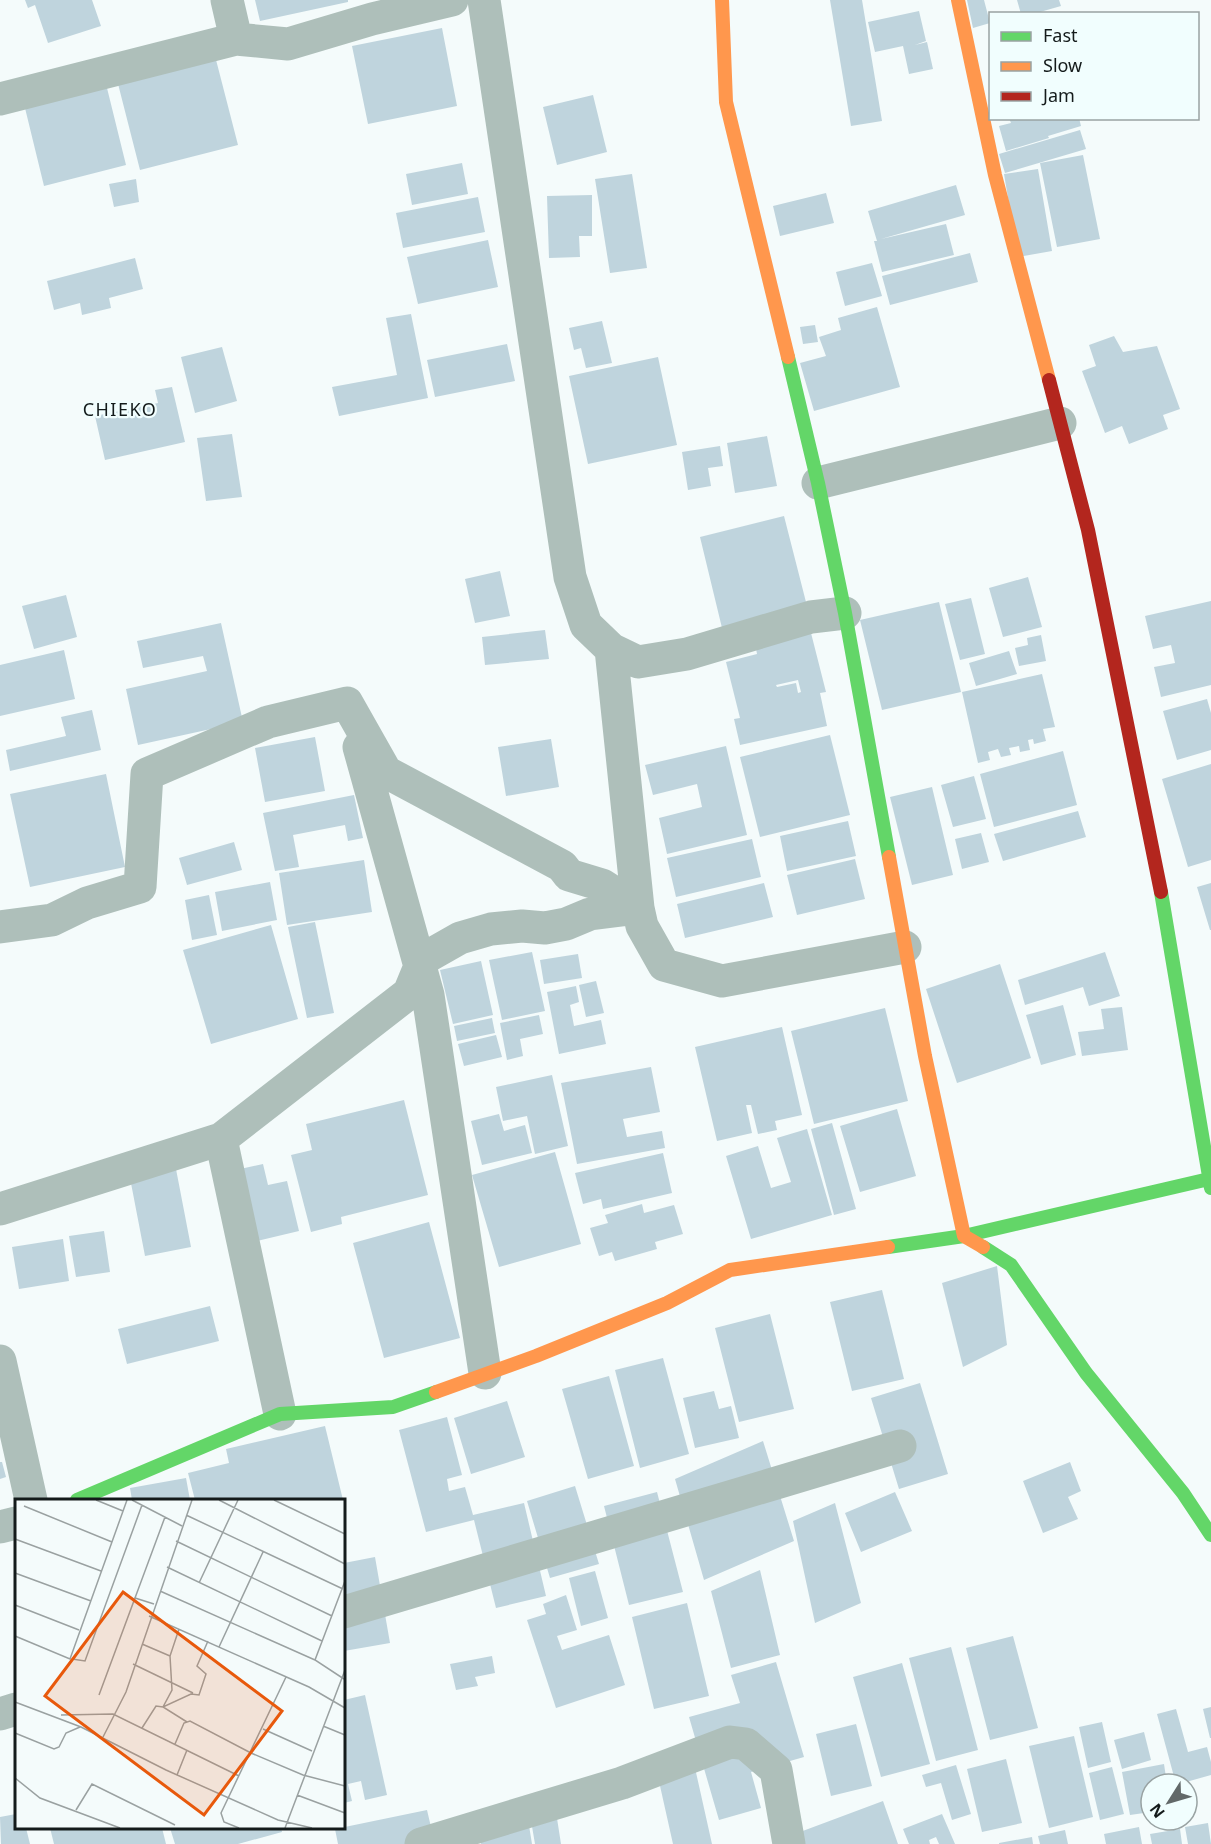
<svg xmlns="http://www.w3.org/2000/svg" width="1211" height="1844" font-family="'Noto Sans',sans-serif">
<rect width="100%" height="100%" fill="#f4fbfb"/>
<path fill="#bfd4dd" fill-rule="evenodd" d="M25,0h67l9,26 -53,17 -13,-38 -7,3z
M255,0h93v2l-88,19z
M830,0h32l20,121 -31,5z
M967,0h17l6,23 -17,5z
M1017,0h42l2,6 -28,8h-12z
M919,11l7,30 -11,4 12,-3 6,27 -24,5 -6,-28 -28,6 -7,-30z
M442,28l15,78 -89,18 -16,-78z
M214,52l24,93 -98,25 -24,-94z
M107,88l19,77 -82,21 -19,-78z
M593,95l14,57 -50,13 -14,-58z
M1009,118h70l2,8 -33,10 1,2 -43,13 -7,-25 12,-3z
M1080,130l6,19 -81,24 -6,-19z
M1083,155l17,84 -43,8 -17,-84z
M462,163l6,31 -56,11 -6,-31z
M1038,169l14,82 -34,6 -14,-83z
M632,174l15,94 -37,5 -15,-94z
M136,179l3,23 -25,5 -5,-23z
M956,185l9,30 -84,24 65,-15 8,31 -72,17 -8,-31h3l-9,-30z
M826,193l8,30 -54,13 -7,-30z
M592,195v41h-13l1,21 -31,1 -2,-62z
M478,197l7,35 -82,16 -7,-35z
M488,240l10,47 -80,17 -11,-47z
M970,253l8,29 -88,23 -8,-29z
M135,258l8,31 -34,9 2,10 -29,7 -2,-12 -26,7 -7,-29z
M872,263l10,33 -37,10 -9,-34z
M877,307l23,80 -86,24 -14,-48 26,-7 -7,-19 22,-7 -3,-12z
M411,314l17,84 -89,18 -7,-29 65,-12 -11,-57z
M602,321l10,42 -26,5 -5,-20 -7,2 -5,-22z
M815,325l3,17 -15,2 -3,-17z
M1114,336l9,16 34,-6 23,63 -17,6 5,14 -39,15 -7,-18 -17,7 -23,-62 14,-5 -7,-21z
M507,344l8,37 -80,16 -8,-37z
M222,347l15,54 -42,12 -14,-56z
M658,357l19,88 -89,19 -19,-88z
M172,387l13,55 -80,18 -10,-44 63,-13 -3,-13z
M232,434l10,63 -36,4 -9,-63z
M767,436l10,50 -42,7 -8,-50z
M720,446l3,20 -15,2 3,18 -23,4 -6,-38z
M784,516l23,90 -85,22 -22,-91z
M500,571l10,45 -35,7 -10,-44z
M1028,577l14,50 -39,10 -14,-49z
M66,595l11,42 -43,12 -12,-43z
M971,598l14,56 -25,6 -15,-56z
M1211,601v84l-50,12 -7,-30 21,-4 -4,-18 -18,4 -8,-33z
M939,602l22,90 -79,18 -22,-90z
M221,623l22,99 -105,23 -12,-56 81,-18 -4,-15 -60,12 -6,-27z
M810,629l16,63 -6,1 7,33 -87,19 -6,-26 6,-1 -14,-56 31,-8 -2,-11zM798,680l3,12 -3,1 -2,-10 -19,4 -1,-2z
M545,630l4,29 -64,6 -3,-28z
M1041,635l5,26 -27,5 -4,-18 13,-3 -1,-7z
M64,650l11,49 -75,17v-51z
M1009,651l8,23 -41,12 -7,-23z
M1042,674l13,53 -12,2 3,12 -12,3 -1,-5 -5,1 2,10 -10,2 -1,-6 -10,2 2,7 -10,2 -3,-8 -10,3 2,8 -12,3 -16,-71z
M1207,699l4,14v37l-34,10 -14,-49z
M92,710l9,40 -91,21 -4,-21 60,-14 -5,-19z
M830,735l20,80 -90,22 -20,-80z
M315,737l10,54 -60,11 -10,-54z
M551,739l8,48 -53,9 -8,-49z
M726,746l21,89 -80,19 -8,-36 43,-11 -5,-23 -44,11 -8,-30z
M1063,751l14,54 -83,22 -14,-53z
M1211,764v96l-23,7 -26,-88z
M106,774l19,93 -95,20 -20,-93z
M974,776l12,43 -33,8 -12,-42z
M932,787l21,88 -41,10 -22,-88z
M354,795l9,43 -15,3 -3,-16 -52,10 6,32 -24,4 -12,-58z
M1078,811l8,26 -83,24 -9,-27z
M848,821l8,35 -69,15 -7,-35z
M981,833l8,29 -27,7 -7,-30z
M752,839l9,38 -85,20 -9,-39z
M234,842l8,28 -55,15 -8,-27z
M855,859l10,40 -68,16 -10,-40z
M364,860l8,52 -85,13 -8,-52z
M270,882l7,38 -55,11 -7,-39z
M764,883l9,34 -88,21 -8,-34z
M1211,883v47h-1l-13,-43z
M209,895l8,40 -25,5 -7,-40z
M315,922l19,91 -27,5 -19,-91z
M271,925l27,94 -87,25 -28,-94z
M532,952l13,59 -43,9 -13,-60z
M1105,952l15,44 -31,10 -6,-19 -58,18 -7,-25z
M578,954l4,24 -38,6 -4,-24z
M481,961l12,54 -40,9 -13,-54z
M1000,964l31,94 -74,25 -31,-94z
M596,981l8,32 -18,4 -7,-32z
M576,986l3,16 -9,3 4,21 27,-6 5,24 -47,10 -12,-62z
M1063,1005l13,50 -35,10 -15,-50z
M1122,1007l6,43 -46,6 -4,-24 26,-3 -3,-20z
M885,1008l23,93 -94,23 -23,-93z
M539,1015l4,19 -23,5 3,17 -16,4 -7,-37z
M492,1018l3,15 -38,8 -3,-15z
M782,1027l20,88 -27,6 2,9 -19,4 -7,-29h-5l6,28 -35,8 -22,-94z
M496,1035l6,22 -38,9 -6,-22z
M651,1067l9,45 -37,7 4,18 35,-6 3,17 -88,16 -16,-81z
M552,1075l16,71 -33,8 -8,-38 -24,5 -7,-34z
M404,1100l24,95 -87,22 1,7 -31,8 -20,-77 21,-5 -6,-26z
M897,1109l19,67 -56,16 -20,-66z
M499,1114l5,17 21,-6 7,28 -50,12 -11,-44z
M832,1123l24,86 -22,6 -23,-86z
M807,1129l25,86 -81,24 -25,-83 32,-10 13,42 20,-6 -14,-44z
M555,1152l26,92 -82,23 -27,-92z
M663,1153l9,40 -69,16 -2,-10 -18,5 -8,-31z
M263,1164l5,21 19,-4 12,50 -42,10 -17,-72z
M176,1169l15,78 -46,9 -15,-78z
M642,1204l2,9 30,-8 9,29 -28,8 2,7 -42,12 -3,-9 -13,4 -9,-28 18,-5 -3,-8z
M429,1222l31,116 -76,20 -31,-115z
M104,1231l6,41 -34,5 -7,-41z
M63,1239l6,42 -50,8 -7,-42z
M997,1266l10,79 -44,22 -21,-84z
M882,1290l22,89 -52,12 -22,-89z
M210,1306l9,35 -92,23 -9,-35z
M770,1314l24,95 -55,13 -24,-94z
M663,1358l26,96 -49,14 -25,-98z
M609,1376l25,90 -46,13 -26,-90z
M920,1383l28,91 -49,15 -28,-91z
M714,1391l5,18 12,-3 8,32 -44,10 -12,-50z
M507,1401l18,56 -54,17 -17,-56z
M447,1417l15,58 -15,4 2,12 16,-4 8,28 51,-12 22,93 -50,12 -22,-88 -48,12 -27,-102z
M325,1426l18,74h-148l-7,-27 41,-10 -3,-14z
M763,1441l31,100 -90,39 -29,-101z
M0,1462h2l4,15 -6,2z
M1070,1462l11,29 -13,6 10,22 -35,14 -20,-52z
M186,1478l4,22h-58l-2,-12z
M575,1486l24,78 -49,14 -23,-77z
M657,1492l26,100 -54,13 -25,-99z
M895,1492l17,39 -51,21 -16,-39z
M835,1503l26,100 -46,20 -22,-102z
M375,1557l15,86 -46,8v-88z
M760,1570l20,85 -49,13 -20,-77z
M595,1571l13,47 -27,8 -12,-48z
M566,1595l11,35 -20,6 5,14 47,-15 16,50 -69,23 -29,-88 19,-6 -3,-10z
M687,1603l22,93 -55,13 -22,-92z
M1013,1636l25,92 -48,12 -24,-92z
M951,1647l27,103 -42,11 -27,-103z
M492,1656l3,17 -20,4 3,9 -22,4 -6,-26z
M776,1662l28,95 -53,15 10,36 -42,12 -30,-103 51,-14 -9,-28z
M902,1663l28,101 -49,13 -28,-100z
M365,1695l22,100 -22,5 -4,-19 -13,3 4,17 -8,2v-103z
M1211,1707v31h-1l-7,-29z
M1176,1709l12,43 19,-5 4,15v13l-32,9h-3l-19,-70z
M1102,1722l9,40 -23,6 -9,-41z
M856,1724l16,62 -41,10 -15,-62z
M1144,1732l7,28 -29,9 -8,-29z
M1074,1736l19,81 -44,11 -20,-82z
M691,1750l21,94h-39l-19,-85z
M1006,1759l16,64 -40,9 -15,-63z
M1164,1764l3,20h-16v28l-21,3 -8,-43z
M956,1765l15,49 -19,6 -11,-37 -15,4 -4,-12z
M1112,1767l12,47 -24,6 -11,-47z
M554,1799l7,45h-26l-7,-41z
M883,1801l15,43h-103l-3,-9z
M526,1807l6,37h-51l-5,-29z
M427,1810l8,34h-97l-3,-15z
M16,1814v14h10l4,16h-29l-1,-27z
M942,1814l13,30h-16l-3,-7 -7,3 1,4h-21l-6,-15z
M1208,1823l3,21h-23l-3,-17z
M1139,1827l3,17h-36l-2,-10z
M50,1828h112l4,16h-112z
M170,1828h111l1,4 -44,12h-63z
M1180,1829l2,15h-30l-2,-10z
M1065,1830l3,14h-28l-2,-8z
M1032,1837l1,7h-34v-1z"/>
<g fill="none" stroke-linecap="round" stroke-linejoin="round">
<path stroke="#aebfba" stroke-width="33" d="M227,0l9,39
M484,0l86,577 16,48 25,24 27,13 49,-8 124,-37 34,-4
M0,99l236,-60 52,5 84,-25 80,-19
M818,483l242,-60
M359,747l69,248 57,378
M0,927l52,-7 35,-17 53,-16 7,-113 121,-52 79,-19 39,69 176,94 7,9 33,10 36,23 4,18 22,39 58,16 183,-34
M221,1139l59,275
M0,1209l221,-70 188,-146 14,-34 37,-21 31,-9 31,-3 23,2 21,-4 24,-10 48,-6 -27,-259
M0,1361l31,139
M0,1527l16,-4
M344,1612l556,-166
M0,1714l16,-5
M421,1844l201,-61 108,-41 16,2 30,26 13,74"/>
<path stroke="#63d668" stroke-width="14" d="M788,357l30,126 27,130 44,244
M1161,892l50,296
M888,1247l76,-11 245,-57
M983,1247l28,18 75,108 97,120 28,42
M77,1500l203,-86 113,-7 43,-15"/>
<path stroke="#ff974d" stroke-width="14" d="M722,0l4,102 62,255
M958,0l37,175 54,205
M889,857l36,199 39,180 19,11
M436,1392l100,-36 131,-53 63,-33 158,-23"/>
<path stroke="#b3261e" stroke-width="14" d="M1049,380l39,150 73,362"/>
</g>
<g text-anchor="middle" stroke-width="4.5" stroke-linejoin="round" paint-order="stroke">
<g font-size="18" letter-spacing="1.5" fill="#141b1b" stroke="#f1fefe">
<text x="120" y="416">CHIEKO</text>
</g>
</g>
<g transform="translate(15 1499)">
<rect width="330" height="330" fill="#f4fbfb"/>
<path fill="none" stroke="#9aa1a1" stroke-width="1.5" d="M81,1l27,11M117,1l50,26M204,1l126,64M259,1l71,34M9,7l88,36M171,16l157,74M0,40l86,32M161,42l156,75M152,68l155,74M0,74l76,28M184,84l39,-83M145,92l155,69M120,99l30,-81M0,106l64,25M134,117l160,71 36,21M164,130l-9,27 2,34 -9,17 24,15M0,137l55,23 57,-159M127,145l28,12M204,148l44,-95M57,160l13,2 57,-156M118,165l60,29M329,180l-29,-19 30,-79M84,196l36,-97 19,6M0,203l66,25 85,43 112,50 34,8M46,216l52,-1 126,62M308,227l22,9M127,229l14,-22 7,1 28,-13 8,1 7,-21 -9,-8 11,-25M248,230l49,22M0,234l39,16 5,-2 7,-14 14,-6M87,240l24,-47 66,-192M160,245l9,-21 6,-2 61,32 52,22 42,11M162,276l10,-25M0,279l25,20 80,30M282,296l48,18M61,311l16,-26 83,41M224,329l-15,-6 -3,-9 65,-136M270,329l60,-158"/>
<path fill="#e8590c" fill-opacity="0.15" stroke="#e8590c" stroke-width="3" d="M108,93l159,119 -78,104 -159,-119z"/>
<rect width="330" height="330" fill="none" stroke="#141b1b" stroke-width="3"/>
</g>
<rect x="989" y="12" width="210" height="108" fill="#f1fefe" stroke="#99a3a3" stroke-width="1.5"/>
<rect x="1001" y="32" width="30" height="9" fill="#63d668" stroke="#99a3a3" stroke-width="1.5"/>
<text x="1043" y="42" font-size="18" fill="#141b1b">Fast</text>
<rect x="1001" y="62" width="30" height="9" fill="#ff974d" stroke="#99a3a3" stroke-width="1.5"/>
<text x="1043" y="72" font-size="18" fill="#141b1b">Slow</text>
<rect x="1001" y="92" width="30" height="9" fill="#b3261e" stroke="#99a3a3" stroke-width="1.5"/>
<text x="1043" y="102" font-size="18" fill="#141b1b">Jam</text>
<g transform="translate(1169 1802) rotate(233)"><circle r="28" fill="#f1fefe" stroke="#99a3a3" stroke-width="1.5"/>
<path d="M0-4.5L10 22L0 15L-10 22Z" fill="#626969"/>
<text y="-9" font-size="16" font-weight="bold" text-anchor="middle" fill="#141b1b">N</text>
</g>
</svg>
